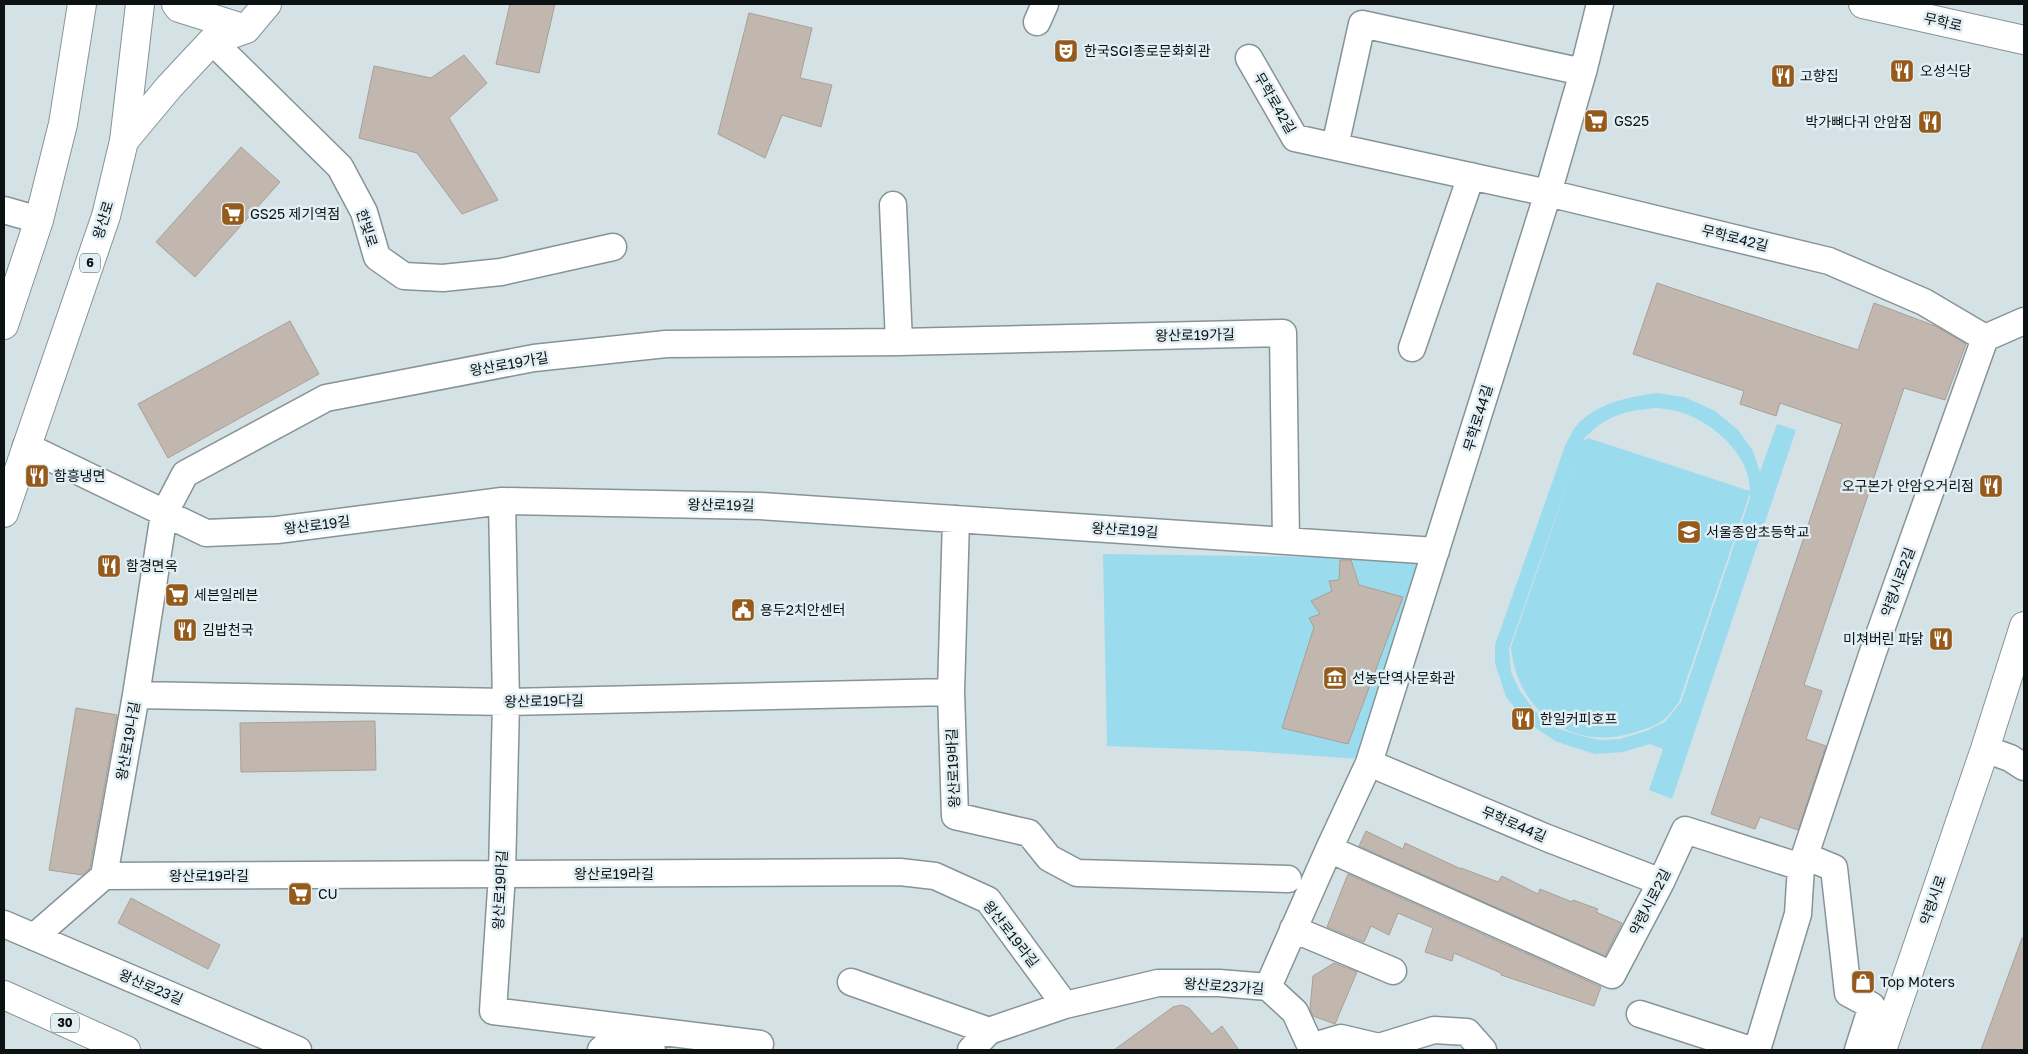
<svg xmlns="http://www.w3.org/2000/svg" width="2028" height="1054" font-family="'Golos Text','Noto Sans KR',sans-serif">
<rect width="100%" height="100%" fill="#d4e2e6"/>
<path fill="#9bdbee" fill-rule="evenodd" d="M1657,393l27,4 31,14 23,19 15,21 7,21 17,-48 19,6 -124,369 -23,-9 14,-41 -13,-5 -27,8 -28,2 -38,-12 -29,-19 -22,-26 -11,-34v-18l70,-199c4,-7 7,-15 12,-21 20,-22 52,-28 80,-32zM1656,408c9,1 18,2 27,5 32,11 67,42 67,78l-162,-53 -5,4c2,-6 6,-8 10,-12 18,-16 39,-20 63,-22zM1579,451l-68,196c5,62 60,105 121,86 11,-3 27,-8 35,-16 4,-5 8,-10 12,-15l71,-209v5l-69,204 -16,20 -19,9 -26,8 -20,1 -18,-4 -26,-8 -21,-17 -15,-20 -9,-19 -2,-23z
M1103,554l226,3 93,6 -62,196 -113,-8 -140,-5z"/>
<path fill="#d4e2e6" d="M4,984l134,57 14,9h-148z"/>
<path fill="#c1b7ae" stroke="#a99f97" d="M510,4h45l-16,69 -43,-9z
M749,13l63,15 -12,50 32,7 -11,42 -39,-12 -17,43 -47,-24z
M464,55l23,28 -38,35 49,82 -36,14 -45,-61 -58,-15 15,-72 57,12z
M241,147l39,35 -85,95 -39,-35z
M1657,283l201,67 16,-47 61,23 31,18 -21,56 -41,-12 -100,297 18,6 -16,48 20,7 -28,84 -38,-13 -5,12 -44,-15 131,-390 -62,-21 -4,13 -36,-12 4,-13 -111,-37z
M290,321l29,53 -151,84 -30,-54z
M1340,560h11l8,25 44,12 -55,147 -66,-16 32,-101 -5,-9 11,-4 -9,-13 21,-10 -3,-10 10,-1z
M76,708l41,7 -27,153 -8,7 -33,-5z
M375,721l1,49 -135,2 -1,-49z
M1366,831l37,18 2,-6 56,26v-1l37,14 4,-6 36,18 2,-5 32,13 1,-2 25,9 -2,3 26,11 -17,33 -246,-110z
M1348,874l253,113 -7,19 -93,-31v-2l-47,-20 -2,8 -27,-9 8,-24 -35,-15 -9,22 -18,-9 -7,16 -37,-15z
M131,898l89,47 -12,24 -90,-46z
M2022,938h2v112h-43z
M1334,963l23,9 -22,52 -22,-8 -3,-7 3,-33z
M1182,1005l7,3 23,26 10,-8 17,24h-125l59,-43z"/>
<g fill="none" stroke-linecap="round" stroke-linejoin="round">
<defs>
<path id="minor" d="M1037,22l8,-18
M212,41l128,126 24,45 13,45 27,19 39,2 58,-6 112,-25
M1249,58l46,80 253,55 281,68 95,41 61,36
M1335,146l27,-122 221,48
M893,205l6,137
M4,210l35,10
M1412,348l59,-172
M26,446l180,87 71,-3 225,-29 258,5 676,45
M502,501l4,201 -4,172 -9,137 267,33
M956,519l-5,173 4,124 74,17 20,25 28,15 211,6
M136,695l370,7 445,-10
M1985,749l25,9 14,9
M1369,763l178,75 114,44
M1329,849l283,126 49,-93 24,-52 116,37
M1805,856l29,12 14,125 24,13 -14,44
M104,876l796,-4 35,4 53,24 77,105
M4,924l294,126
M1293,929l100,42
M34,937l70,-61 32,-181 28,-181 21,-40 141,-76 208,-40 132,-14 233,-2 384,-9 3,208
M851,982l138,49
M1268,987l61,-138 40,-86 179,-570 35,-121 17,-68
M1640,1014l111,36
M601,1050l10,-9 41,9
M971,1050l18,-19 76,-26 93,-22h61l49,4 27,25 16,35 30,-9 38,9 55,-17 33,2 16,18
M1757,1050l41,-136 3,-47 72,-215 112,-314 39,-17"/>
<path id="tertiary" d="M124,141l45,-54 43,-46 34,-12 21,-25"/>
<path id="secondary" d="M1863,4l161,36
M1882,1050l103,-301 39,-123"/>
<path id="primary" d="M176,4l3,4 67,21
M4,325l35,-105 24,-96 19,-120
M4,513l102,-297 18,-75 16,-137"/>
<path id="trunk" d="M4,995l122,55"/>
</defs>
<use href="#minor" stroke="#869397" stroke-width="29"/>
<use href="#tertiary" stroke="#869397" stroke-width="30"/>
<use href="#secondary" stroke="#869397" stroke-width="30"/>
<use href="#primary" stroke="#869397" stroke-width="30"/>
<use href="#trunk" stroke="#869397" stroke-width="30"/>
<use href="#minor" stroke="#fff" stroke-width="26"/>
<use href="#tertiary" stroke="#fff" stroke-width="28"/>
<use href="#secondary" stroke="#fff" stroke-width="28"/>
<use href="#primary" stroke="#fff" stroke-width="28"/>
<use href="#trunk" stroke="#fff" stroke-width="28"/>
</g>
<defs>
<symbol id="theatre-square" viewBox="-11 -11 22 22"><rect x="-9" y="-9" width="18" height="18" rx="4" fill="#965b1b" stroke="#e1eff4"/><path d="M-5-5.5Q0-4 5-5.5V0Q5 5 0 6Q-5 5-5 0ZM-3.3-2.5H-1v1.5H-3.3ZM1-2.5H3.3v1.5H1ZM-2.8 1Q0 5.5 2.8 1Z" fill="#fff"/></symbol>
<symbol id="restaurant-square" viewBox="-11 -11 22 22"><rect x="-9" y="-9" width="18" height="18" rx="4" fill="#965b1b" stroke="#e1eff4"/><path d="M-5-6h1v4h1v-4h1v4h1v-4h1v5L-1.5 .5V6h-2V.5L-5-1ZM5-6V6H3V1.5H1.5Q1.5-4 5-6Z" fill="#fff"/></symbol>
<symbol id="supermarket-square" viewBox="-11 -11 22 22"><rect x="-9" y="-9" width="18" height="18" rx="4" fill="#965b1b" stroke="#e1eff4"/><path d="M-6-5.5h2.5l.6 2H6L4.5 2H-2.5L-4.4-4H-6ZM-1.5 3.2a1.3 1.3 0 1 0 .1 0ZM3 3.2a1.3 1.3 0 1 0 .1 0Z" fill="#fff"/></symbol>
<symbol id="school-square" viewBox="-11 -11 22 22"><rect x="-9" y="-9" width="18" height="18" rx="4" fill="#965b1b" stroke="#e1eff4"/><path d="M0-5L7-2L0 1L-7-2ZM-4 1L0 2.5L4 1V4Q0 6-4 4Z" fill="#fff"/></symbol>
<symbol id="civic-square" viewBox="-11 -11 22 22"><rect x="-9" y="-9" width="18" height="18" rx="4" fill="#965b1b" stroke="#e1eff4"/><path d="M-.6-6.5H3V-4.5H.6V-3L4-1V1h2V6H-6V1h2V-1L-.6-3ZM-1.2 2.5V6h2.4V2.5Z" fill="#fff"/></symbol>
<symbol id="museum-square" viewBox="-11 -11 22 22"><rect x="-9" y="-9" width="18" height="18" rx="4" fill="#965b1b" stroke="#e1eff4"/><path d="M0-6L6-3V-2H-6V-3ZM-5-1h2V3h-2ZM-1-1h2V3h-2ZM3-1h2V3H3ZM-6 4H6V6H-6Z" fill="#fff"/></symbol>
<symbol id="shop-square" viewBox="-11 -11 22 22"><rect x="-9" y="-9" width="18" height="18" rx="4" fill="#965b1b" stroke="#e1eff4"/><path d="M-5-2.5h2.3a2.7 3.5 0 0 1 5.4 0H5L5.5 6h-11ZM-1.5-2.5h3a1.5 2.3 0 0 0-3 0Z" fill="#fff"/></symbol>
</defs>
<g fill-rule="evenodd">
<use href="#theatre-square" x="1052" y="37" width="28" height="28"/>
<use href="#restaurant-square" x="1888" y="57" width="28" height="28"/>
<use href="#restaurant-square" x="1769" y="62" width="28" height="28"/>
<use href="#supermarket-square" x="1582" y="107" width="28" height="28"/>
<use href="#restaurant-square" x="1916" y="108" width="28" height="28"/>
<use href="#supermarket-square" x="219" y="200" width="28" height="28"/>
<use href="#restaurant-square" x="23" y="462" width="28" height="28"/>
<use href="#restaurant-square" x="1977" y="472" width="28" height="28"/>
<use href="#school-square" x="1675" y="518" width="28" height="28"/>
<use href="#restaurant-square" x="95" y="552" width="28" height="28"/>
<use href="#supermarket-square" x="163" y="581" width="28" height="28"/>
<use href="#civic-square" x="729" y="596" width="28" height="28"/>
<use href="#restaurant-square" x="171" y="616" width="28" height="28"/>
<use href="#restaurant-square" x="1927" y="625" width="28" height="28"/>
<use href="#museum-square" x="1321" y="664" width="28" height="28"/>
<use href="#restaurant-square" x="1509" y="705" width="28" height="28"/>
<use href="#supermarket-square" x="286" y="880" width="28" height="28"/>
<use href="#shop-square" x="1849" y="968" width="28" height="28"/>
</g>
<g text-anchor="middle" stroke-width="5" stroke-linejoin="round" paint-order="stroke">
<g fill="#e1eff4" stroke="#4c5456" stroke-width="1">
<rect x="80" y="253.5" width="20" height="19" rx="4"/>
<rect x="51" y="1013.5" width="28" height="19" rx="4"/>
</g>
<g font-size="12" font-weight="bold" fill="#0c1112">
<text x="90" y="267">6</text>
<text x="65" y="1027">30</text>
</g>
<g font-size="14" fill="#0c1112" stroke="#e1eff4">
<text transform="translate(1943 22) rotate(13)" y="5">무학로</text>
<text transform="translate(1275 103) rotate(60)" y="5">무학로42길</text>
<text transform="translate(103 220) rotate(-73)" y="5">왕산로</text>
<text transform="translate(367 228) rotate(72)" y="5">한빛로</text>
<text transform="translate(1735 238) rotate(14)" y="5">무학로42길</text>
<text transform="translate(1195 335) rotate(-1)" y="5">왕산로19가길</text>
<text transform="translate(509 364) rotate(-10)" y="5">왕산로19가길</text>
<text transform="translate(1478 418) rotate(-73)" y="5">무학로44길</text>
<text transform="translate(721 505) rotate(1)" y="5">왕산로19길</text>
<text transform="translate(317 525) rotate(-7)" y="5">왕산로19길</text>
<text transform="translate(1125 530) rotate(4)" y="5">왕산로19길</text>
<text transform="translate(1898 582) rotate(-70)" y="5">약령시로2길</text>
<text transform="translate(544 701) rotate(-1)" y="5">왕산로19다길</text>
<text transform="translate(128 741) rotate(-80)" y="5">왕산로19나길</text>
<text transform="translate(953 768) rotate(-92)" y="5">왕산로19바길</text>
<text transform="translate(1514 824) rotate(23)" y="5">무학로44길</text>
<text x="614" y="879">왕산로19라길</text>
<text x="209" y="881">왕산로19라길</text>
<text transform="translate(500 890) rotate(-87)" y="5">왕산로19마길</text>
<text transform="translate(1933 900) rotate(-71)" y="5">약령시로</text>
<text transform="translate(1650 902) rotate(-63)" y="5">약령시로2길</text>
<text transform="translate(1011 934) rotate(52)" y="5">왕산로19라길</text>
<text transform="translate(1224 986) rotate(4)" y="5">왕산로23가길</text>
<text transform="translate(151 987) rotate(23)" y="5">왕산로23길</text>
</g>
<g font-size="14" fill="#0c1112" stroke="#e1eff4" text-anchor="start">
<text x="1084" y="56">한국SGI종로문화회관</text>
<text x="1920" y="76">오성식당</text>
<text x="1800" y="81">고향집</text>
<text x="1614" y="126">GS25</text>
<text x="1912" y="127" text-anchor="end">박가뼈다귀 안암점</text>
<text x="250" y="219">GS25 제기역점</text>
<text x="54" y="481">함흥냉면</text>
<text x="1974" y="491" text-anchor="end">오구본가 안암오거리점</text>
<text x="1706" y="537">서울종암초등학교</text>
<text x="126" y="571">함경면옥</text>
<text x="194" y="600">세븐일레븐</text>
<text x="760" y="615">용두2치안센터</text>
<text x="202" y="635">김밥천국</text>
<text x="1924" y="644" text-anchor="end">미쳐버린 파닭</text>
<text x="1352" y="683">선농단역사문화관</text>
<text x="1540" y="724">한일커피호프</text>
<text x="318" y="899">CU</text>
<text x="1880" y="987">Top Moters</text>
</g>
</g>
<rect width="2028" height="1054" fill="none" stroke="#0c1112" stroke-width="10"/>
</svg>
